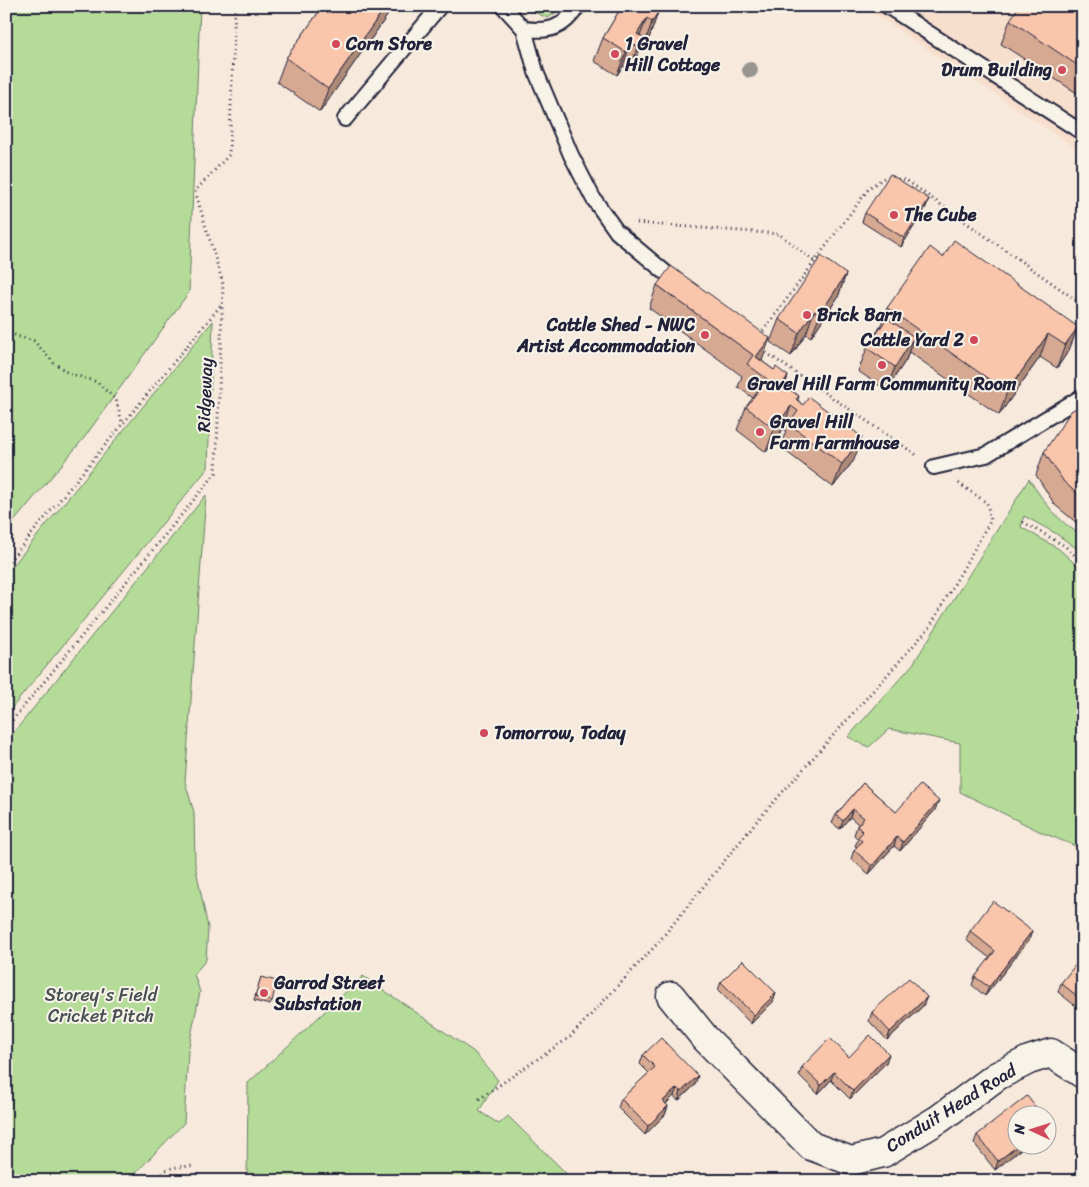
<svg xmlns="http://www.w3.org/2000/svg" width="1089" height="1187" font-family="Sriracha,sans-serif">
<rect width="100%" height="100%" fill="#f7eadc"/>
<filter id="ink" filterUnits="userSpaceOnUse"><feTurbulence type="fractalNoise" baseFrequency=".02" numOctaves="2"/><feDisplacementMap in="SourceGraphic" scale="10" xChannelSelector="R" yChannelSelector="G"/><feConvolveMatrix kernelMatrix="1 2 1 2 8 2 1 2 1" color-interpolation-filters="sRGB"/></filter>
<g filter="url(#ink)">
<path fill="#f8dfcd" d="M862,6h221v147z"/>
<path fill="#b4db97" stroke="#6b7e69" d="M6,6h194l-11,286 -105,146 -78,93z
M519,6h47l-18,12z
M213,321l-5,147 -202,247v-141z
M1029,479c15,23 29,43 54,57v17l-28,-20 -31,-17 -3,11 38,22 24,22v278l-40,-16 -83,-41v-49l-71,-14 -20,18 -21,-10 65,-73z
M206,495l-21,287 9,30 1,52 13,64 -2,32 -12,14 6,18 -12,59 -4,72 -56,58h-122v-439z
M363,976l111,76 24,28 -19,31 20,13 9,-8 66,65h-327l1,-98z"/>
<g fill="none" stroke-linecap="round" stroke-linejoin="round">
<defs>
<path id="service" d="M503,6l21,23 12,43 35,83 22,43 24,34 62,52
M887,6l196,127
M524,29c25,3 39,0 54,-23
M345,119l95,-113
M934,467l52,-12 97,-59"/>
<path id="minor" d="M671,996l34,42 106,108 40,15 32,-8 56,-34 58,-43 32,-16 22,-7 32,21"/>
</defs>
<use href="#service" stroke="#22223b" stroke-width="18"/>
<use href="#minor" stroke="#22223b" stroke-width="31"/>
<path stroke="#22223b" stroke-width="3" stroke-dasharray="1 4" stroke-linecap="butt" d="M637,223l142,11 35,27
M6,329l10,7 18,5 20,22 14,10 29,9 19,18 6,22
M760,335l110,-148 14,-9 22,2 177,125
M762,350l156,106
M1023,522l42,24 18,17
M6,565l216,-261
M6,728l210,-255 7,-189 -28,-93 34,-36 6,-149
M479,1099l91,-62 87,-93 99,-122 173,-194 62,-108 -4,-17 -30,-21
M156,1181c7,-16 24,-14 39,-15"/>
<use href="#service" stroke="#f7f3e8" stroke-width="14"/>
<use href="#minor" stroke="#f7f3e8" stroke-width="28"/>
</g>
<circle fill="#969590" cx="750" cy="70" r="8"/>
<path fill="#d6a993" stroke="#22223b" d="M323,6h71l-74,106 -43,-30 9,-24z
M622,6h32l-1,3 5,3 -8,24 -6,9 -3,-2 -6,18 -6,9 -6,-4 -6,9 -23,-14 9,-23z
M936,6h8l-2,3z
M1083,6v91l-82,-53 9,-24z
M929,199l-3,8 -25,40 -39,-25 3,-9z
M943,257l135,70 -9,23 -12,18 -17,-11 -41,58 -90,-63 -3,8 -20,30 -28,-19 9,-23 13,-21 7,-19z
M846,274l-8,23 -27,40 -5,-3 -15,22 -21,-14 9,-23z
M657,285l117,85 14,6 -3,9 14,11 -1,4 56,60 -21,27 -53,-40 6,-16 -3,-2 -17,23 -29,-22 9,-23 7,-9 -15,-11 4,-11 -93,-68z
M1083,410v118l-28,-23 -19,-30 8,-23 36,-41z
M863,783l33,29 39,-2 -35,41 -6,-5 -25,28 -18,-15 3,-9 3,-3 -2,-1 3,-7 -4,-4 3,-9 1,-2 -8,-7 -10,12 -8,-6 4,-8z
M970,931h62l-3,9 -44,56 -13,-11 3,-8 15,-19 -24,-18z
M1083,959v53l-25,-20 3,-9z
M261,977l11,24 -2,4 -16,-4z
M721,982l55,11 -3,9 -22,22 -33,-34z
M923,1006l-36,34 -18,-19 3,-9z
M643,1055l52,30 -17,16 -4,-5 -9,8 3,2 -3,9 -20,20 -27,-27 3,-9 28,-26 -9,-9z
M849,1057l37,6 -36,36 -19,-19 -13,14 -19,-19 3,-8z
M977,1135l39,9h11l-32,26 -21,-27z"/>
<path fill="#ae8a78" stroke="#22223b" d="M386,6h8l-74,106 8,-23z
M658,12l-8,24 -6,9 8,-23z
M647,18l-9,23 -1,-7z
M643,38l-8,23 -6,9 9,-23z
M631,43l-8,23 -6,9 9,-23z
M929,199l-3,8 -25,40 3,-9z
M846,274l-8,23 -27,40 9,-23z
M814,311l-8,23 -15,22 8,-23z
M1078,327l-9,23 -12,18 8,-23z
M1048,334l-8,23 -41,58 8,-23z
M914,337l-8,23 -20,30 9,-23z
M770,338l-8,23 -6,-4z
M788,376l-9,23 3,-15z
M791,406l-8,23 -17,23 8,-23z
M862,437l-8,23 -21,27 9,-23z
M939,801l-4,9 -35,41 3,-9z
M853,809l-3,8 -10,12 3,-8z
M897,837l-3,9 -25,28 3,-8z
M1032,931l-3,9 -44,56 4,-9z
M776,993l-3,9 -22,22 3,-9z
M927,997l-4,9 -36,34 3,-8z
M889,1054l-3,9 -36,36 3,-8z
M834,1072l-3,8 -13,14 3,-9z
M698,1076l-3,9 -17,16 3,-9z
M677,1088l-3,8 -14,14 3,-9z
M668,1106l-3,9 -20,20 3,-9z
M1020,1144h7l-32,26 3,-9z"/>
<path fill="#f9c5ab" stroke="#22223b" d="M323,6h63l-58,83 -42,-31z
M622,6h32l-1,3 5,3 -6,10 -5,-4 -10,16 6,4 -5,9 -7,-4 -5,9 -23,-14z
M1019,6h64v63l-73,-49z
M890,174l39,25 -25,39 -39,-25z
M954,240l124,87 -13,18 -17,-11 -41,58 -120,-84 43,-61 13,10z
M821,256l25,18 -26,40 -6,-3 -15,22 -20,-14z
M671,266l99,72 -14,19 18,13 2,-3 12,9 -6,8 17,12 -3,3 7,6 6,-8 53,40 -20,27 -53,-40 9,-13 -7,-5 -17,23 -28,-22 21,-28 -20,-15 6,-9 -96,-70z
M887,318l27,19 -19,30 -28,-19z
M1078,407l2,4 3,-1v89l-19,-17 -20,-30 27,-41z
M863,783l33,29 24,-27 19,16 -36,41 -6,-5 -25,29 -18,-16 8,-9 -4,-4 5,-5 -6,-6 7,-8 -11,-9 -10,12 -7,-6z
M993,901l39,30 -43,56 -14,-10 20,-26 -25,-20z
M1081,958l2,1v42l-22,-18z
M743,960l33,33 -22,22 -33,-33z
M261,977l16,4 -5,20 -17,-5z
M909,978l18,19 -37,35 -18,-20z
M870,1035l19,19 -36,37 -19,-19 -13,13 -19,-18 28,-29 19,19z
M661,1038l37,38 -17,16 -4,-4 -14,13 5,5 -20,20 -27,-27 34,-32 -12,-12z
M1027,1096l14,18h-25v30h4l-22,17 -21,-26z"/>
</g>
<g fill="#d1495b" stroke="#f7f3e8" stroke-width="2">
<circle cx="336" cy="44" r="5"/>
<circle cx="615" cy="54" r="5"/>
<circle cx="1062" cy="70" r="5"/>
<circle cx="894" cy="215" r="5"/>
<circle cx="807" cy="315" r="5"/>
<circle cx="705" cy="335" r="5"/>
<circle cx="974" cy="340" r="5"/>
<circle cx="882" cy="365" r="5"/>
<circle cx="760" cy="432" r="5"/>
<circle cx="484" cy="733" r="5"/>
<circle cx="264" cy="993" r="5"/>
</g>
<g text-anchor="middle" stroke-width="4" stroke-linejoin="round" paint-order="stroke">
<g font-size="18" font-weight="bold" fill="#22223b" stroke="#f7f3e8" text-anchor="start">
<text x="346" y="50">Corn Store</text>
<text x="625" y="50">1 Gravel<tspan x="625" dy="21">Hill Cottage</tspan></text>
<text x="1052" y="76" text-anchor="end">Drum Building</text>
<text x="904" y="221">The Cube</text>
<text x="817" y="321">Brick Barn</text>
<text x="695" y="331" text-anchor="end">Cattle Shed - NWC<tspan x="695" dy="21">Artist Accommodation</tspan></text>
<text x="964" y="346" text-anchor="end">Cattle Yard 2</text>
<text x="882" y="390" text-anchor="middle">Gravel Hill Farm Community Room</text>
<text x="770" y="428">Gravel Hill<tspan x="770" dy="21">Farm Farmhouse</tspan></text>
<text x="494" y="739">Tomorrow, Today</text>
<text x="274" y="989">Garrod Street<tspan x="274" dy="21">Substation</tspan></text>
</g>
<g font-size="18" fill="#22223b" stroke="#f7f3e8">
<text transform="translate(205 395) rotate(-88)" y="6">Ridgeway</text>
<text transform="translate(951 1108) rotate(-32)" y="6">Conduit Head Road</text>
</g>
<g font-size="18" fill="#465052" stroke="#f7f3e8">
<text x="101" y="1001">Storey's Field<tspan x="101" dy="21">Cricket Pitch</tspan></text>
</g>
</g>
<rect width="1089" height="1187" fill="none" stroke="#f7f3e8" stroke-width="25"/>
<rect x="12" y="12" width="1064" height="1162" fill="none" stroke="#22223b" stroke-width="2" filter="url(#ink)"/>
<g transform="translate(1032 1130) rotate(274)"><circle r="24" fill="#f7f3e8" stroke="#a29fa3"/>
<path d="M0-4L9 19L0 12L-9 19Z" fill="#d1495b"/>
<text y="-8" font-size="14" font-weight="bold" text-anchor="middle" fill="#22223b">N</text>
</g>
</svg>
